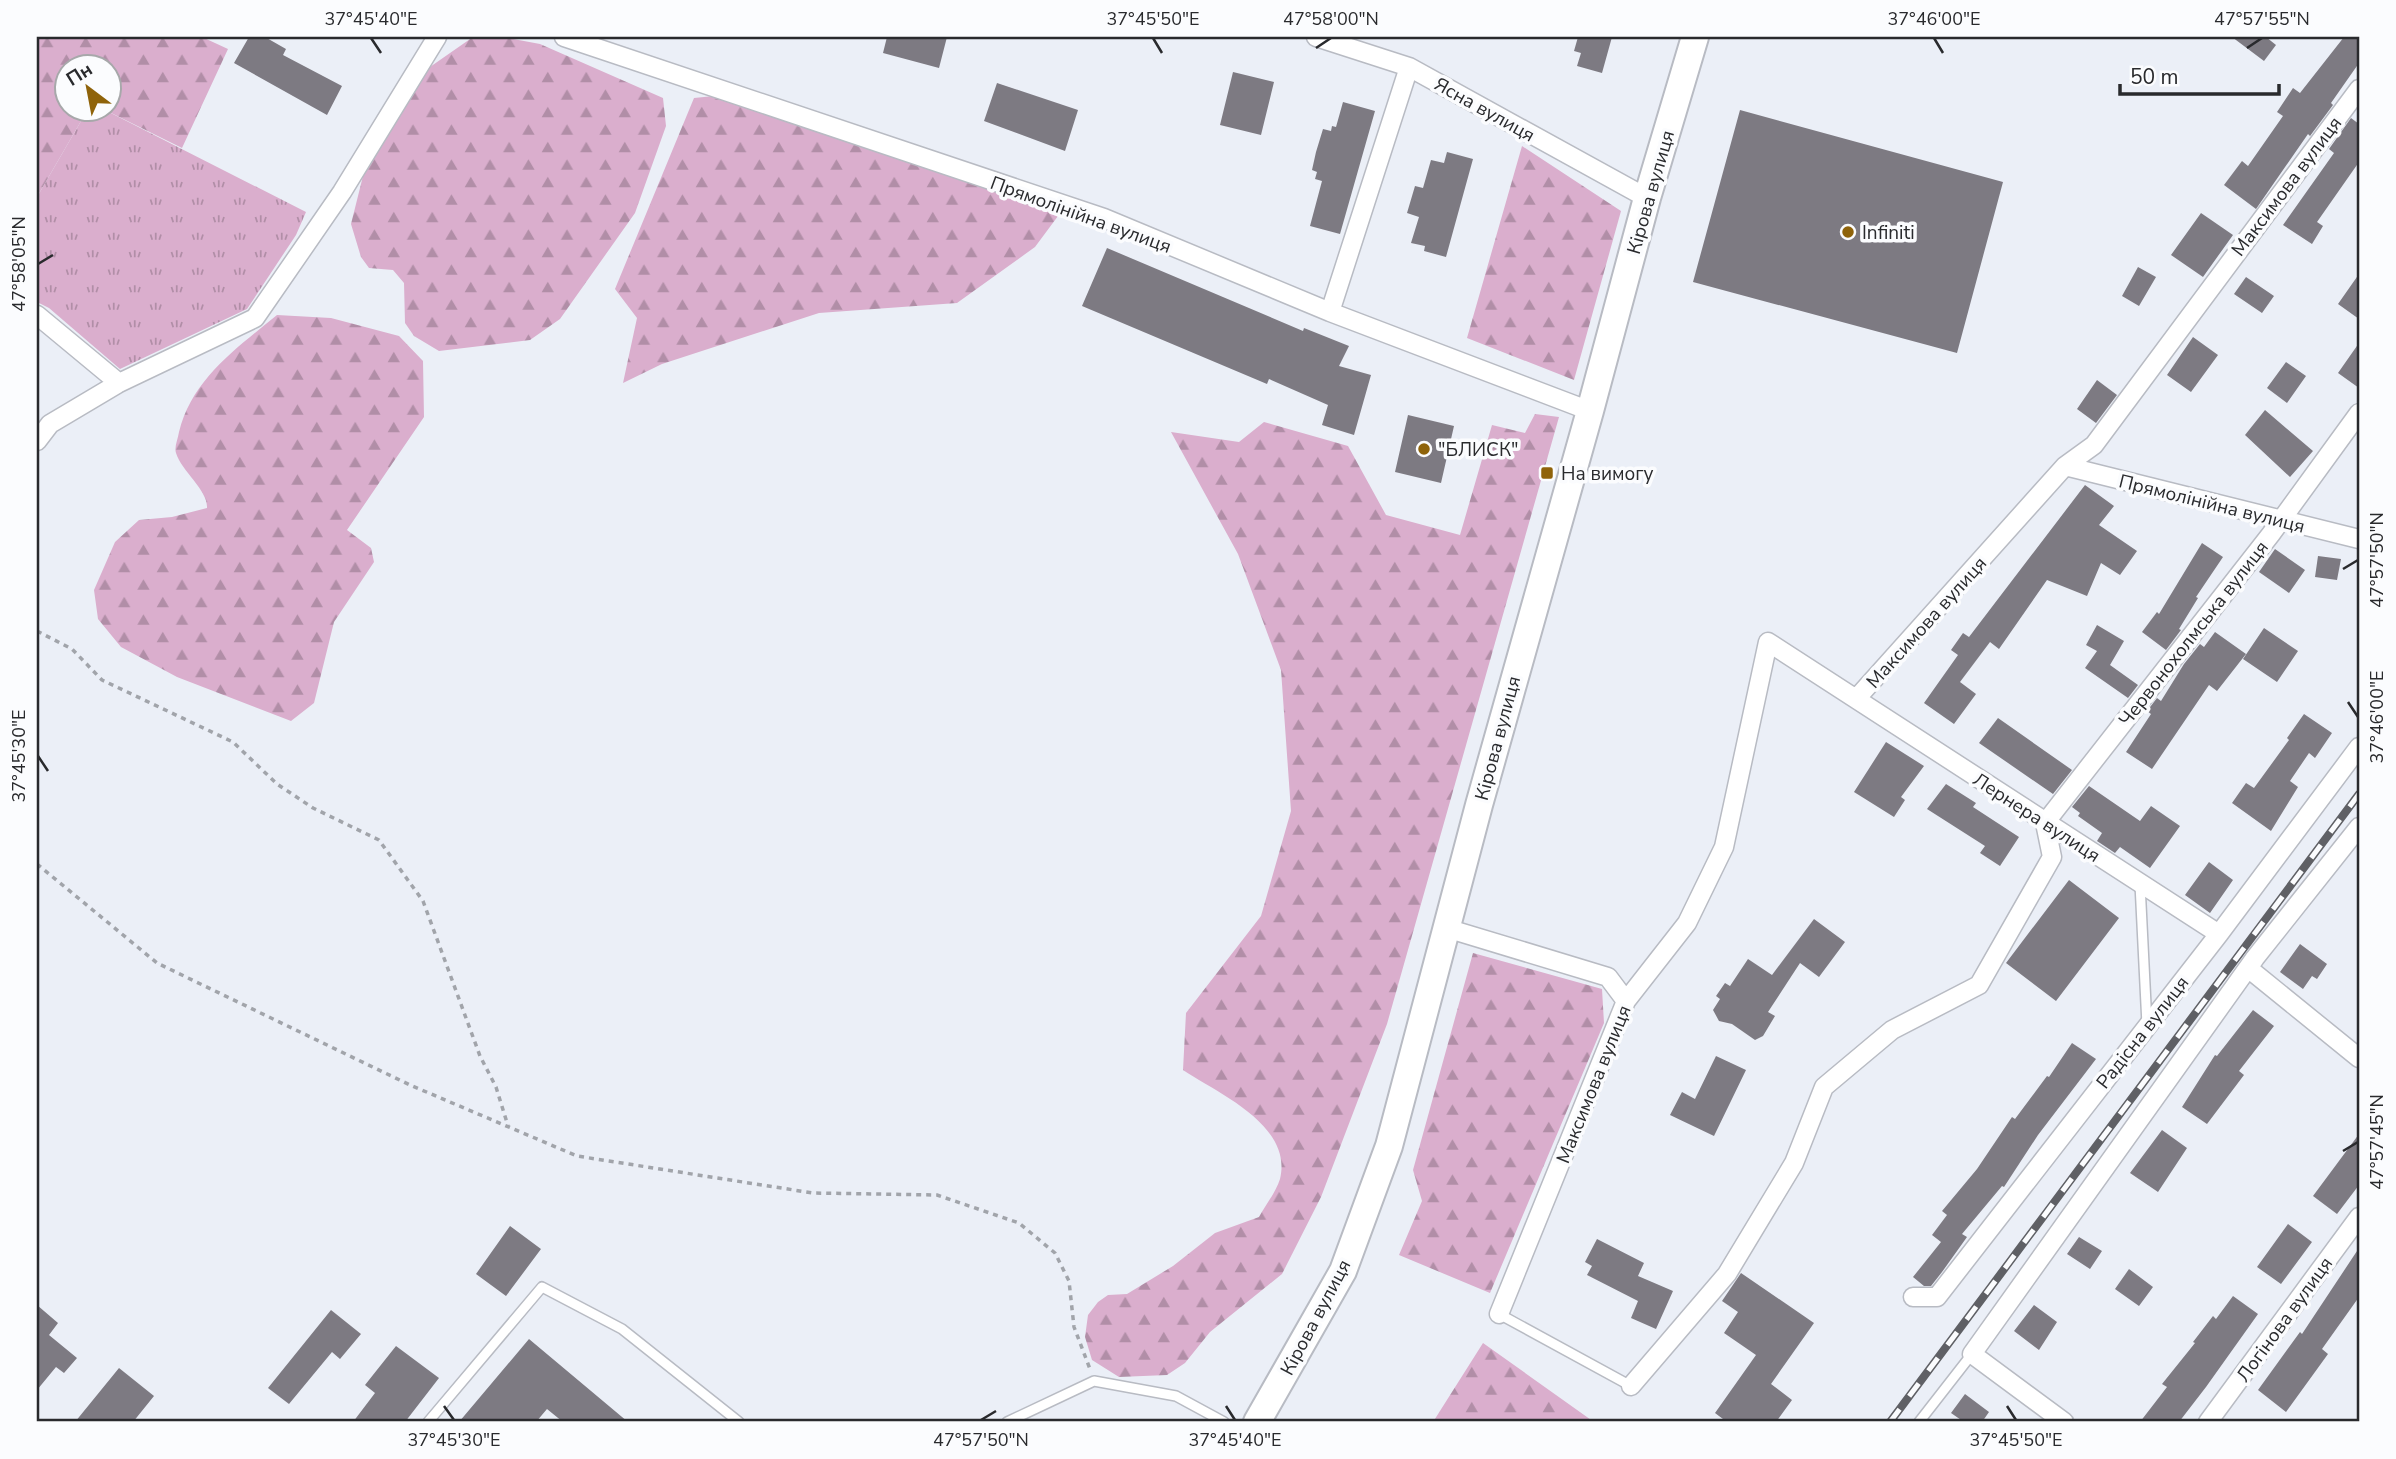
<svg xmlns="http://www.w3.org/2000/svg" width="2396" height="1459" font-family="'Nunito Sans',sans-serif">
<defs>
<pattern id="grass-tufts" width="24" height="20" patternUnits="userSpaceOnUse" patternTransform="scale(1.75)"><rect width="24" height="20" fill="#daaecd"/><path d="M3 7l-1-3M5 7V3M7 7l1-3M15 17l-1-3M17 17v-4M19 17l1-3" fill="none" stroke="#b18ea7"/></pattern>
<pattern id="forest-firs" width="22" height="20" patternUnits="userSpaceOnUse" patternTransform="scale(1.75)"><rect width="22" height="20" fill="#daaecd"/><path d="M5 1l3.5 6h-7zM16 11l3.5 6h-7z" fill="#b18ea7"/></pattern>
</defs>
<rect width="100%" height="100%" fill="#ebeff7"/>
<path fill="url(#grass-tufts)" d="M88,109h15l203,103 -10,23 -49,74 -127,60 -71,-61 -12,-6v-105z"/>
<path fill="url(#forest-firs)" d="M37,37h165l26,12 -46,99 -79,-39 5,-1v-42h-42v42l22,1 -51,88z
M473,37h29l38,7 123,54 3,28 -31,87 -75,106 -30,21 -91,11 -25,-15 -9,-13 -1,-40 -11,-13 -24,-2 -8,-11 -10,-33 13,-52 53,-96z
M714,96l347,116 -26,35 -78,56 -138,10 -157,51 -39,19 14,-65 -22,-29 79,-191z
M1522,146l99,65 -47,169 -107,-42z
M277,315l54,3 68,18 24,25 1,56 -77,113 24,18 3,14 -40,60 -20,81 -23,18 -114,-44 -56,-30 -23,-28 -4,-29 21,-48 24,-22 33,-3 35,-9c1,-18 -25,-36 -31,-55 -2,-6 2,-14 3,-21 13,-53 58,-84 98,-117z
M1535,414l24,3 -172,607 -66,173 -39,77 -72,58 -25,31 -18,12 -48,2 -27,-17 -7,-23 3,-22 10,-13 10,-7 19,-1 46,-28 42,-33 44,-16c6,-11 17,-25 21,-38 13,-54 -61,-85 -97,-109l3,-57 75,-97 30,-105 -10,-141 -43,-116 -67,-122 68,10 25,-20 84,24 38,69 74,20 32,-110 33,8z
M1473,953l129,36 2,34 -114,270 -91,-38 23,-54 -9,-31z
M1483,1343l111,79h-161z"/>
<path fill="#7d7a82" d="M249,37h16l21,12 -3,6 59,31 -15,29 -93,-52z
M887,37h60l-8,31 -56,-15z
M1578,37h34l-10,36 -25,-7 4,-13 -7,-2z
M2232,37h34l10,8 -12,16z
M2344,37h15v26l-28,40 2,2 -23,31 -2,-2 -52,75 -32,-24 18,-24 6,5 35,-50 -6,-4 16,-24 7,5z
M1233,72l41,10 -13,53 -41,-10z
M997,83l81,27 -13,41 -81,-30z
M1343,102l32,9 -35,123 -30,-8 12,-45 -7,-2 2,-7 -5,-2 4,-18 7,-23 8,2 1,-5 4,1z
M1740,110l263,72 -46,171 -264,-71z
M2351,118l8,6v38l-42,60 6,4 -11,18 -29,-19 51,-72 -5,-4z
M1447,152l26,7 -27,98 -22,-6 1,-5 -14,-3 8,-26 -12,-4 8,-27 8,2 8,-28 13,3z
M2201,213l32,22 -30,42 -32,-22z
M1107,248l196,83 1,-3 45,18 -10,20 32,9 -17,60 -32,-10 6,-20 -59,-26 -2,5 -185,-78z
M2138,267l18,10 -17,29 -17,-10z
M2359,274v45l-21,-15z
M2246,277l28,19 -12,17 -28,-19z
M2193,337l25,18 -27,37 -24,-17z
M2359,343v45l-21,-15z
M2286,362l20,14 -19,27 -20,-15z
M2097,380l20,15 -21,28 -19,-14z
M2265,410l48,41 -23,26 -45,-42z
M1408,415l46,11 -13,57 -46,-11z
M2085,485l29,21 -15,19 38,26 -17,24 -19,-12 -14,33 -40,-16 -48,69 -9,-7 -30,40 16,12 -22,30 -30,-21 34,-48 -7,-5 12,-17 6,4z
M2202,543l21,14 -27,40 2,1 -19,31 2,1 -15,20 -24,-18 15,-20 2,2z
M2275,549l30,21 -16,23 -30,-21z
M2318,556l23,3 -4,21 -22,-3z
M2097,625l27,16 -14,24 28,20 -10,13 -43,-30 12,-17 -11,-6z
M2264,628l34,23 -21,31 -34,-23z
M2215,632l31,22 -29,37 -8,-6 -57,84 -26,-17 25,-38 -4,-3 10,-13 4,3 23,-37 16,-20 4,3z
M2304,714l28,19 -17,25 -6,-5 -19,28 8,6 -27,44 -39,-28 14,-20 8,5 35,-48 -2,-2z
M1998,718l74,52 -19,24 -74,-51z
M1886,742l38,24 -23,31 4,3 -11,17 -40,-25z
M1946,784l30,19 -3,4 46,30 -19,29 -20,-13 5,-7 -58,-37z
M2089,786l51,35 11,-15 29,20 -30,42 -30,-21 -5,6 -18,-12 5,-8 -24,-17 2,-3 -8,-6z
M2209,862l24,18 -23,33 -25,-18z
M2069,880l50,38 -63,83 -50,-38z
M1814,919l31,23 -26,35 -19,-14 -32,49 7,4 -12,20 -8,4 -23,-16 -13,-3 -6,-11 7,-11 -4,-3 9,-13 5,3 18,-27 24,16z
M2300,944l27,20 -10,15 -5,-3 -9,13 -23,-17z
M2253,1010l21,16 -35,45 5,4 -37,49 -25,-17 33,-52 2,1z
M2072,1043l24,16 -58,76 -34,52 -2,-1 -40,48 5,3 -25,35 -11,14h-7l-11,-9 28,-35 -9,-7 15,-20 -5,-4 35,-42 35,-52 3,2 32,-43 2,1z
M1716,1056l30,14 -32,66 -44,-21 12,-23 13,7z
M2162,1130l25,18 -29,44 -28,-19z
M2359,1134v51l-22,29 -24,-18z
M2288,1224l24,18 -31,42 -24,-17z
M510,1226l31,23 -35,47 -30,-22z
M2079,1237l23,14 -12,18 -23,-15z
M1597,1239l47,24 -6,13 35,15 -17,38 -25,-11 7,-17 -51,-26 5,-9 -7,-4z
M2359,1248v49l-37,52 6,5 -42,58 -28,-22 42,-58 2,2z
M2129,1269l24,18 -14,19 -24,-17z
M1741,1273l73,50 -43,61 21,16 -16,22h-49l-12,-9 41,-58 -32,-22 14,-21 -16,-11z
M2233,1296l25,18 -52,73 -27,35h-39l27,-35 -5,-3 33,-41 -2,-1 20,-26 3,3z
M37,1305l21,18 -9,12 28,23 -13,15 -8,-6 -19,23z
M2034,1305l23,17 -18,28 -25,-19z
M331,1310l30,24 -21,25 -8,-7 -43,52 -21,-16z
M529,1339l99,83h-65l-16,-13 -11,13h-77z
M396,1346l43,32 -34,44h-52l22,-29 -10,-8z
M119,1368l35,28 -21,26h-58z
M1965,1394l24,18 -7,10h-18l-13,-9z"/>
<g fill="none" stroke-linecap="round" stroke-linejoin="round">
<defs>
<path id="lane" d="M2140,884l7,141
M1499,1314l132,72
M428,1422l114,-135 80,42 117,93
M1007,1422l87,-41 82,15 48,26
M1919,1422l53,-68"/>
<path id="street" d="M564,37l540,181 226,94 260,99
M1316,37l93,30 238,131
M1330,312l79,-245
M37,315l82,68
M37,441l13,-17 69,-41 136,-65 87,-126 95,-155
M2065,466l294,73
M1856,699l209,-233 29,-21 265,-356
M1446,928l162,49 18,24
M2255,958l-7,10 111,90
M1913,1297h24l282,-363 140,-187
M1499,1314l127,-313 61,-78 37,-76 44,-205 451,292
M1631,1386l96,-112 67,-111 30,-76 68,-57 87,-45 73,-128 -7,-34 226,-289 88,-121
M2064,1422l-92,-68 283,-396 104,-131
M2208,1422l151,-205"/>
<path id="secondary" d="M1257,1422l86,-151 46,-125 90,-341 111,-394 57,-213 48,-161"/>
</defs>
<use href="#lane" stroke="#b8bbc3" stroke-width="12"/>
<use href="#street" stroke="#b8bbc3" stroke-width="21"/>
<use href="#secondary" stroke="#b8bbc3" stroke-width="30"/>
<path stroke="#a1a4aa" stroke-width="3.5" stroke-dasharray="5 5" stroke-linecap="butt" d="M37,631l35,18 30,31 131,62 44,42 36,24 66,32 44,61 57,155 16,31 12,39
M37,864l120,99 253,122 167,71 236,37 124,2 82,28 36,30 14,28 5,46 16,42"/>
<use href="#lane" stroke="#fff" stroke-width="9"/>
<use href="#street" stroke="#fff" stroke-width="18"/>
<use href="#secondary" stroke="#fff" stroke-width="26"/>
<defs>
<path id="rail" d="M1890,1422l469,-628"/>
</defs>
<use href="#rail" stroke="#5f6065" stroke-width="8"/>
<use href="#rail" stroke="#fbfcfe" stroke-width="5" stroke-dasharray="16" stroke-linecap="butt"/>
</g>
<path fill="none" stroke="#292a2d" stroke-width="2.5" d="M371,38l10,15M1153,38l9,15M1934,38l9,15M1316,48l15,-10M2247,48l15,-10M38,264l15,-9M2343,569l15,-9M2348,702l10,15M38,756l10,15M2343,1151l15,-9M444,1406l10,14M1226,1406l9,14M2007,1406l9,14M981,1420l15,-9"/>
<g fill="#8f630a" stroke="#fbfcfe" stroke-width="2.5">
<circle cx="1848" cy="232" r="7"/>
<circle cx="1424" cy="449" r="7"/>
<rect x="1540" y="466" width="14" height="14" rx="3.5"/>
</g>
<g text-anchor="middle" stroke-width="7" stroke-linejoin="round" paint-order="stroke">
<g font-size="19" fill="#292a2d" stroke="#fbfcfe">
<text transform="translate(1485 109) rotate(29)" y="7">Ясна вулиця</text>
<text transform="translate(2286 186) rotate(-53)" y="7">Максимова вулиця</text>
<text transform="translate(1650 192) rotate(-74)" y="7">Кірова вулиця</text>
<text transform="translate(1081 214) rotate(20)" y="7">Прямолінійна вулиця</text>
<text transform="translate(2212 503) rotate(14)" y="7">Прямолінійна вулиця</text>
<text transform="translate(1926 622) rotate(-48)" y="7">Максимова вулиця</text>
<text transform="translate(2193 633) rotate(-52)" y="7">Червонохолмська вулиця</text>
<text transform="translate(1497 738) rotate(-75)" y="7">Кірова вулиця</text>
<text transform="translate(2037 817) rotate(33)" y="7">Лернера вулиця</text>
<text transform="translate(2142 1032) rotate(-52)" y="7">Радісна вулиця</text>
<text transform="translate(1593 1084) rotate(-68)" y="7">Максимова вулиця</text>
<text transform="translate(1315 1317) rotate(-62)" y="7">Кірова вулиця</text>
<text transform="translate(2284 1319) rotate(-54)" y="7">Логінова вулиця</text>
</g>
<g font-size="19" fill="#292a2d" stroke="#fbfcfe" text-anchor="start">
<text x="1862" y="239">Infiniti</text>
<text x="1438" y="456">"БЛИСК"</text>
<text x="1561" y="480">На вимогу</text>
</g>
</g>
<rect width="2396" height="1459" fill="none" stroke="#fbfcfe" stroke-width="77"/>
<g transform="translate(88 88) rotate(328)"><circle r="33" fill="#fbfcfe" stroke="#a7a8aa" stroke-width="2"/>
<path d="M0-5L12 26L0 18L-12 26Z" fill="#8f630a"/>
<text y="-10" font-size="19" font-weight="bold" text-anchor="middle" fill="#292a2d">Пн</text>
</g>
<path d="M2120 84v10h159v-10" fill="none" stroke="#292a2d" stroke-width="3.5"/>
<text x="2130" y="84" font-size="21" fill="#292a2d" stroke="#fbfcfe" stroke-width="5" paint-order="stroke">50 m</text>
<rect x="38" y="38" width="2320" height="1382" fill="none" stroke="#292a2d" stroke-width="2.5"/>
<g font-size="18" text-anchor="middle" fill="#292a2d">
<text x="371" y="25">37°45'40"E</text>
<text x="1153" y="25">37°45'50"E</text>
<text x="1331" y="25">47°58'00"N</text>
<text x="1934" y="25">37°46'00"E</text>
<text x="2262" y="25">47°57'55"N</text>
<text transform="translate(19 264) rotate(-90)" y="6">47°58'05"N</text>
<text transform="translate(2377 560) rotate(-90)" y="6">47°57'50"N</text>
<text transform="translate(2377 717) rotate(-90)" y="6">37°46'00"E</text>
<text transform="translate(19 756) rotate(-90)" y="6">37°45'30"E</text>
<text transform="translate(2377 1142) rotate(-90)" y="6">47°57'45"N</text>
<text x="454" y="1446">37°45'30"E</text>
<text x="981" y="1446">47°57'50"N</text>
<text x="1235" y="1446">37°45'40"E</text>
<text x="2016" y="1446">37°45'50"E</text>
</g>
</svg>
